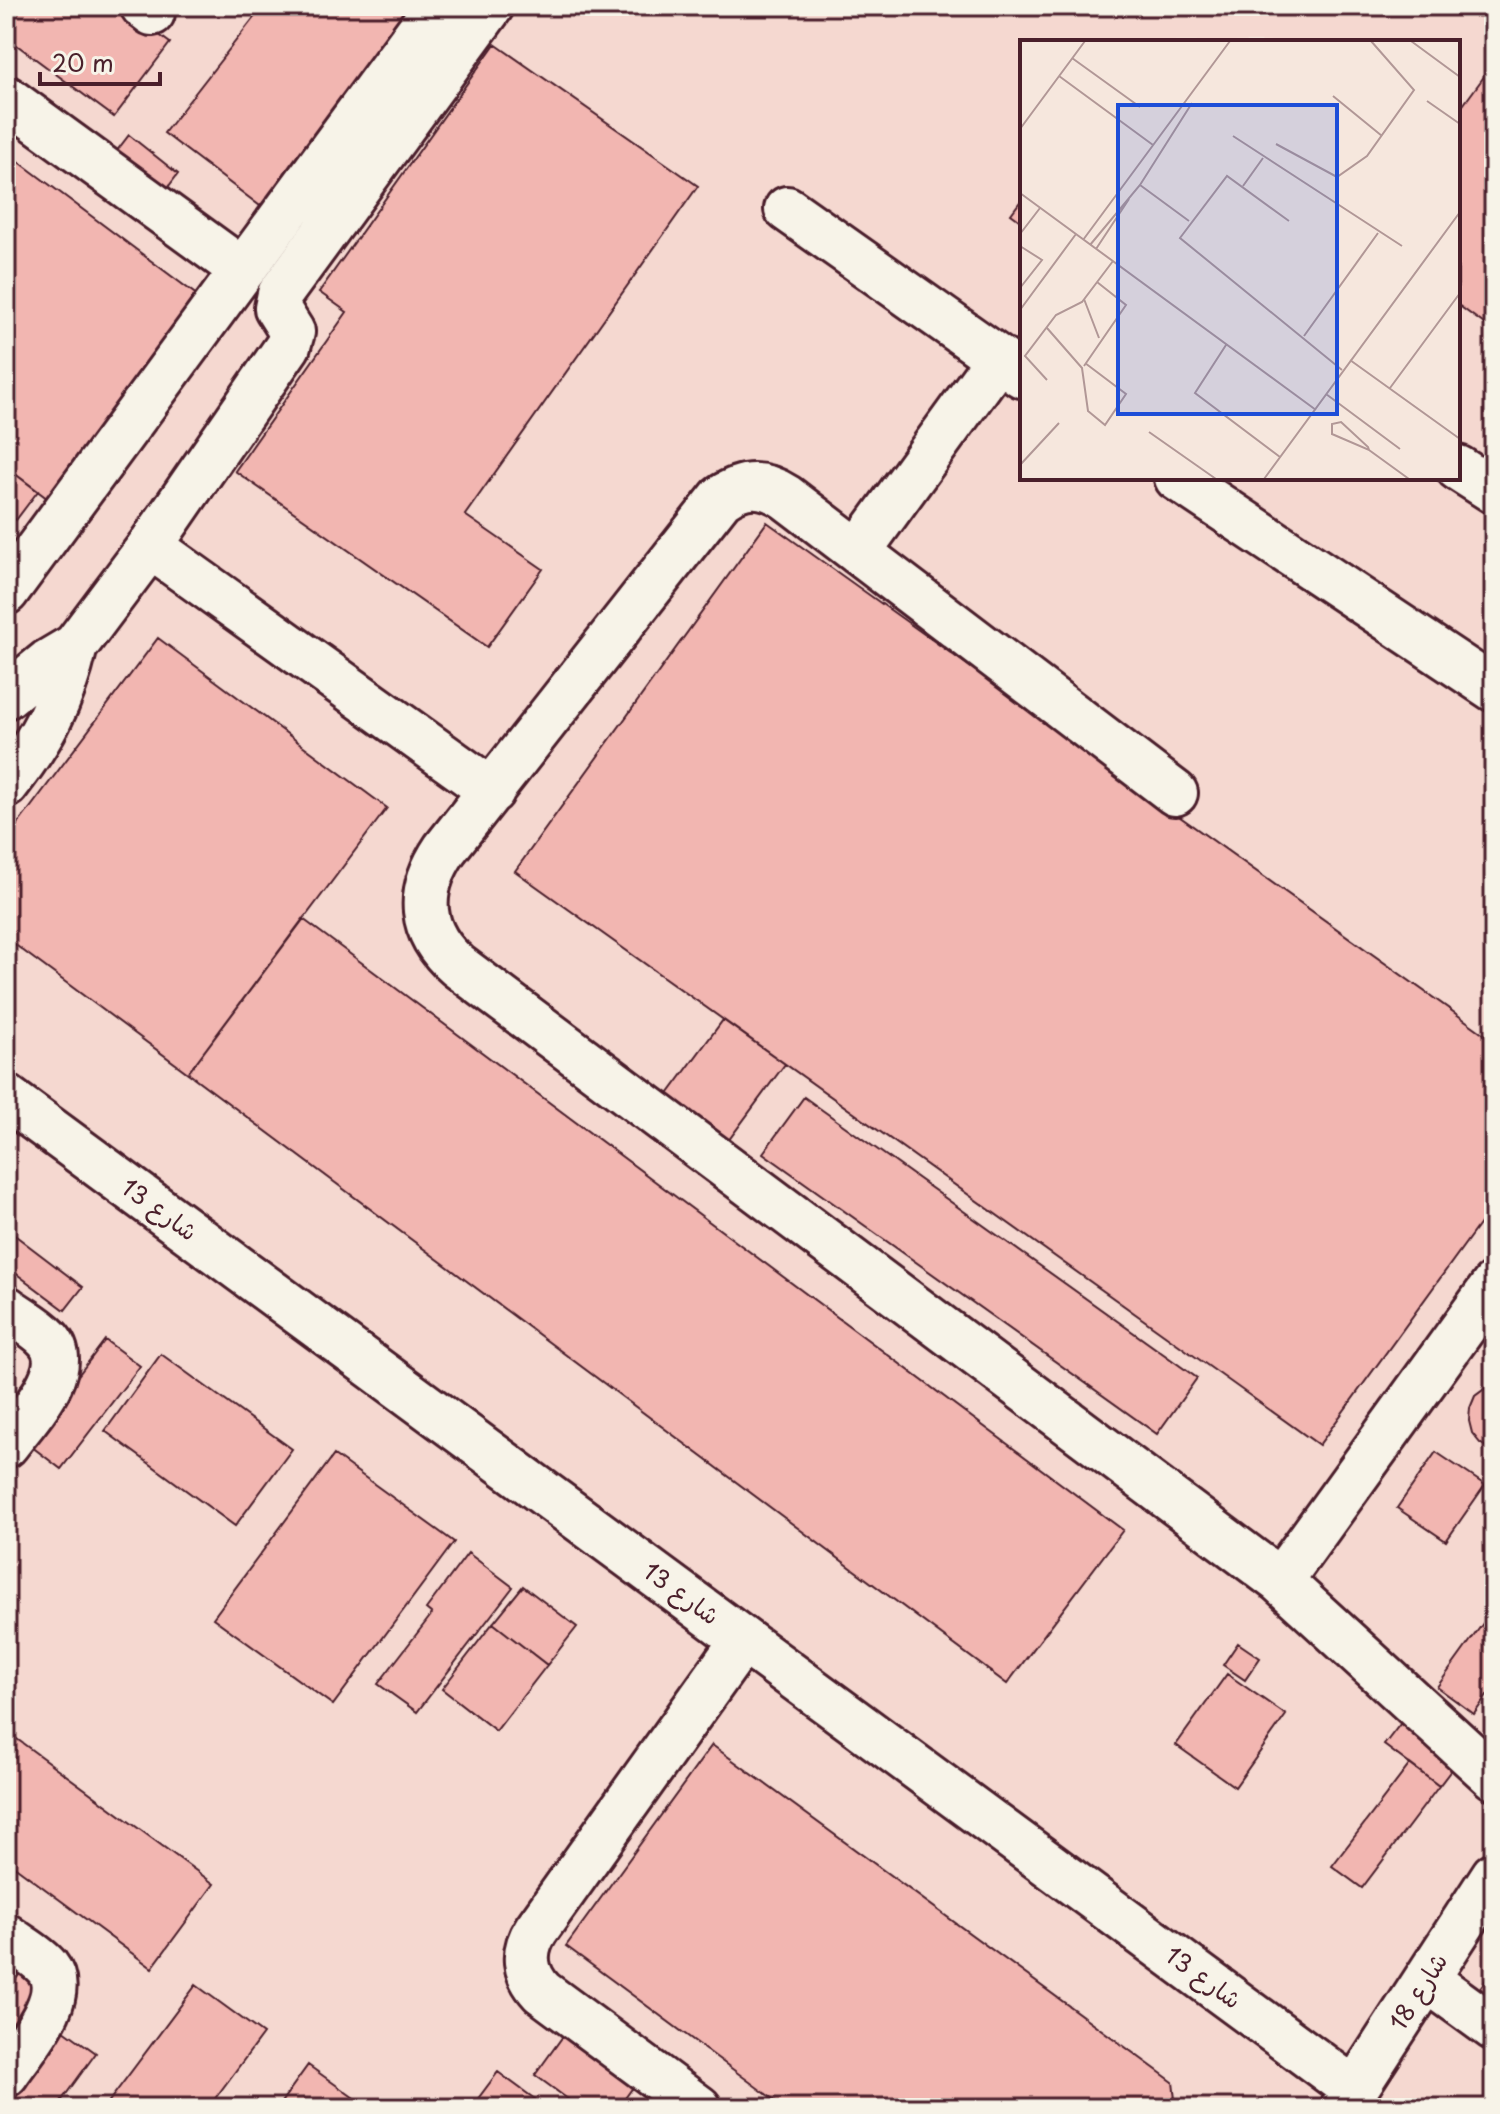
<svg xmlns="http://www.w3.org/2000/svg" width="1500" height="2114" font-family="'Playpen Sans','Playpen Sans Arabic',sans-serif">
<rect width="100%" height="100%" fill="#f6e7dd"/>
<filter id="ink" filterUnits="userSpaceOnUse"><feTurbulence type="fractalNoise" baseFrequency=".0125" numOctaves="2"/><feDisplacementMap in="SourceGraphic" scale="16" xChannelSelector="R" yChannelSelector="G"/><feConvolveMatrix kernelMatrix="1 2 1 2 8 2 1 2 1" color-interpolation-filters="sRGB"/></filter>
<g filter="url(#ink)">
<path fill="#f5d8d0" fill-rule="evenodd" d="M6,6h1488v2102h-1488zM1022,42h436v436h-436z"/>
<path fill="#f2b6b1" stroke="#4a1f2b" stroke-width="2" d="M6,6h114l50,37 -56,74 -108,-80z
M263,6h163l-158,206 -104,-79z
M495,44l203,142 -233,329 78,54 -56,78 -252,-176 112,-159 -28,-20z
M1494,63v268l-36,-26v-193z
M129,135l49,39 -22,29 -50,-38z
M6,152l196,147 -146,206 -50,-38z
M1022,199v23l-11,-8z
M6,467l32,24 -22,29 -10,-8z
M767,522l727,519v163l-175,241 -804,-574z
M158,638l229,170 -199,265 -182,-135v-98z
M303,919l820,611 -116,154 -819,-611z
M723,1020l62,44 -60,81 -62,-44z
M804,1097l393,281 -40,56 -394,-281z
M8,1230l75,57 -18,23 -59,-44z
M105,1340l35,26 -79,103 -34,-26z
M161,1354l131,95 -57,77 -130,-95z
M1494,1382v70l-14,-9 -8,-10 -3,-12 1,-13 5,-12z
M1436,1452l49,33 -39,56 -49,-33z
M334,1455l120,87 -121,163 -120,-87z
M468,1553l45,34 -96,125 -39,-28 54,-70 -6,-5z
M523,1586l54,41 -30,38 -54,-42z
M1494,1608v78l-20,28 -37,-27z
M493,1623l54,42 -51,66 -54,-42z
M1238,1643l22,15 -15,22 -22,-15z
M6,1668l8,6 -8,11z
M1227,1674l59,41 -51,72 -59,-42z
M1404,1719l54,42 -19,25 -55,-41z
M6,1731l208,153 -62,84 -146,-108z
M712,1745l461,337 3,26h-391l-219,-162z
M1410,1764l29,22 -77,102 -30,-22z
M24,1968l28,21 -46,62v-58z
M1494,1969v31l-15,-11z
M196,1985l67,49 -55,74h-104z
M64,2030l32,23 -40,55h-48z
M566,2032l70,51 -18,25h-38l-45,-33z
M308,2065l60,43h-91z
M498,2072l49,36h-76z"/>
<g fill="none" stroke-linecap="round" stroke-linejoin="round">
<defs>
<path id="minor" d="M143,6l9,7
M6,98l236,172
M787,209l235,166
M1458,468l36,23
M1177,478l317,211
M150,546l342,245
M858,552l140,-193
M6,592l431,-586
M6,696l42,-34 27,-16 75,-100 138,-200 4,-14 -15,-24 3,-14 211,-288
M6,785c36,-46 56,-83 69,-139
M1175,793l-389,-296c-23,-15 -42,-15 -65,1l-276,351c-29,43 -26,83 13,117l822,615 214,196
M6,1097l1350,994
M6,1308c13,10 30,18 41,30 30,30 -23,82 -41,107
M1280,1581l214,-296
M6,1936c13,10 31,19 41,31 24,30 -24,81 -41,107
M1428,1980l66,48
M699,2108l-157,-116c-18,-19 -20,-40 -6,-62l207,-290
M1343,2108l151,-233"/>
</defs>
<use href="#minor" stroke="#4a1f2b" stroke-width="50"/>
<use href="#minor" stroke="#f7f3e8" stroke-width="44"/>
</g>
</g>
<g text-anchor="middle" stroke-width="6" stroke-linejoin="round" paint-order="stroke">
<g font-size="24" fill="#4a1f2b" stroke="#f7f3e8">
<text transform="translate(159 1210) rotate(36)" y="8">شارع 13</text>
<text transform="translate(681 1594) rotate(36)" y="8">شارع 13</text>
<text transform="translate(1203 1978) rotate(36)" y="8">شارع 13</text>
<text transform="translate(1419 1992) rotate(-58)" y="8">شارع 18</text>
</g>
</g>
<g transform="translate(1020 40)">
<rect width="440" height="440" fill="#f6e7dd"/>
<path fill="none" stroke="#b19796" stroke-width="2" d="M391,1l49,36M52,18l68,49M39,36l94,69M313,56l49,40M407,61l33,23M0,89l65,-88M213,96l169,110M256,104l61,33 30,-21 47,-66 -43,-49M120,145l49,36M223,146l20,-28M0,153l296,217M269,181l-62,-45 -47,62 162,132M0,194l20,-26M63,200l147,-199M70,205l50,-60 52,-82M0,206l22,14 -22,28M76,209l33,-50M64,259l15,39M0,270l56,-76M27,288l35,40 6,43 17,14 21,-31 -41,-31M284,296l74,-103M206,305l-31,48 85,64M330,320l110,79M64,326l42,-61 -29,-23M27,340l-22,-24 31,-41 26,-13 31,-41M370,348l70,-95M306,354l74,55M321,382l27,25 1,3 -37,-16v-10zM129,392l67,47M349,410l40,29M0,425l39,-42M244,439l196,-267"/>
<path fill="#1d4ed8" fill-opacity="0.15" stroke="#1d4ed8" stroke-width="4" d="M98,65h219v309h-219z"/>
<rect width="440" height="440" fill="none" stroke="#4a1f2b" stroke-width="4"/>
</g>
<rect width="1500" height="2114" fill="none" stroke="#f7f3e8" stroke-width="32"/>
<rect x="16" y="16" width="1468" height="2082" fill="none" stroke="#4a1f2b" stroke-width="3" filter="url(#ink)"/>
<path d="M40 72v12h120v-12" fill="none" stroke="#4a1f2b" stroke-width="4"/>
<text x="52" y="72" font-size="24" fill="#4a1f2b" stroke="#f7f3e8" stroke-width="6" paint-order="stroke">20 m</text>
</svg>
